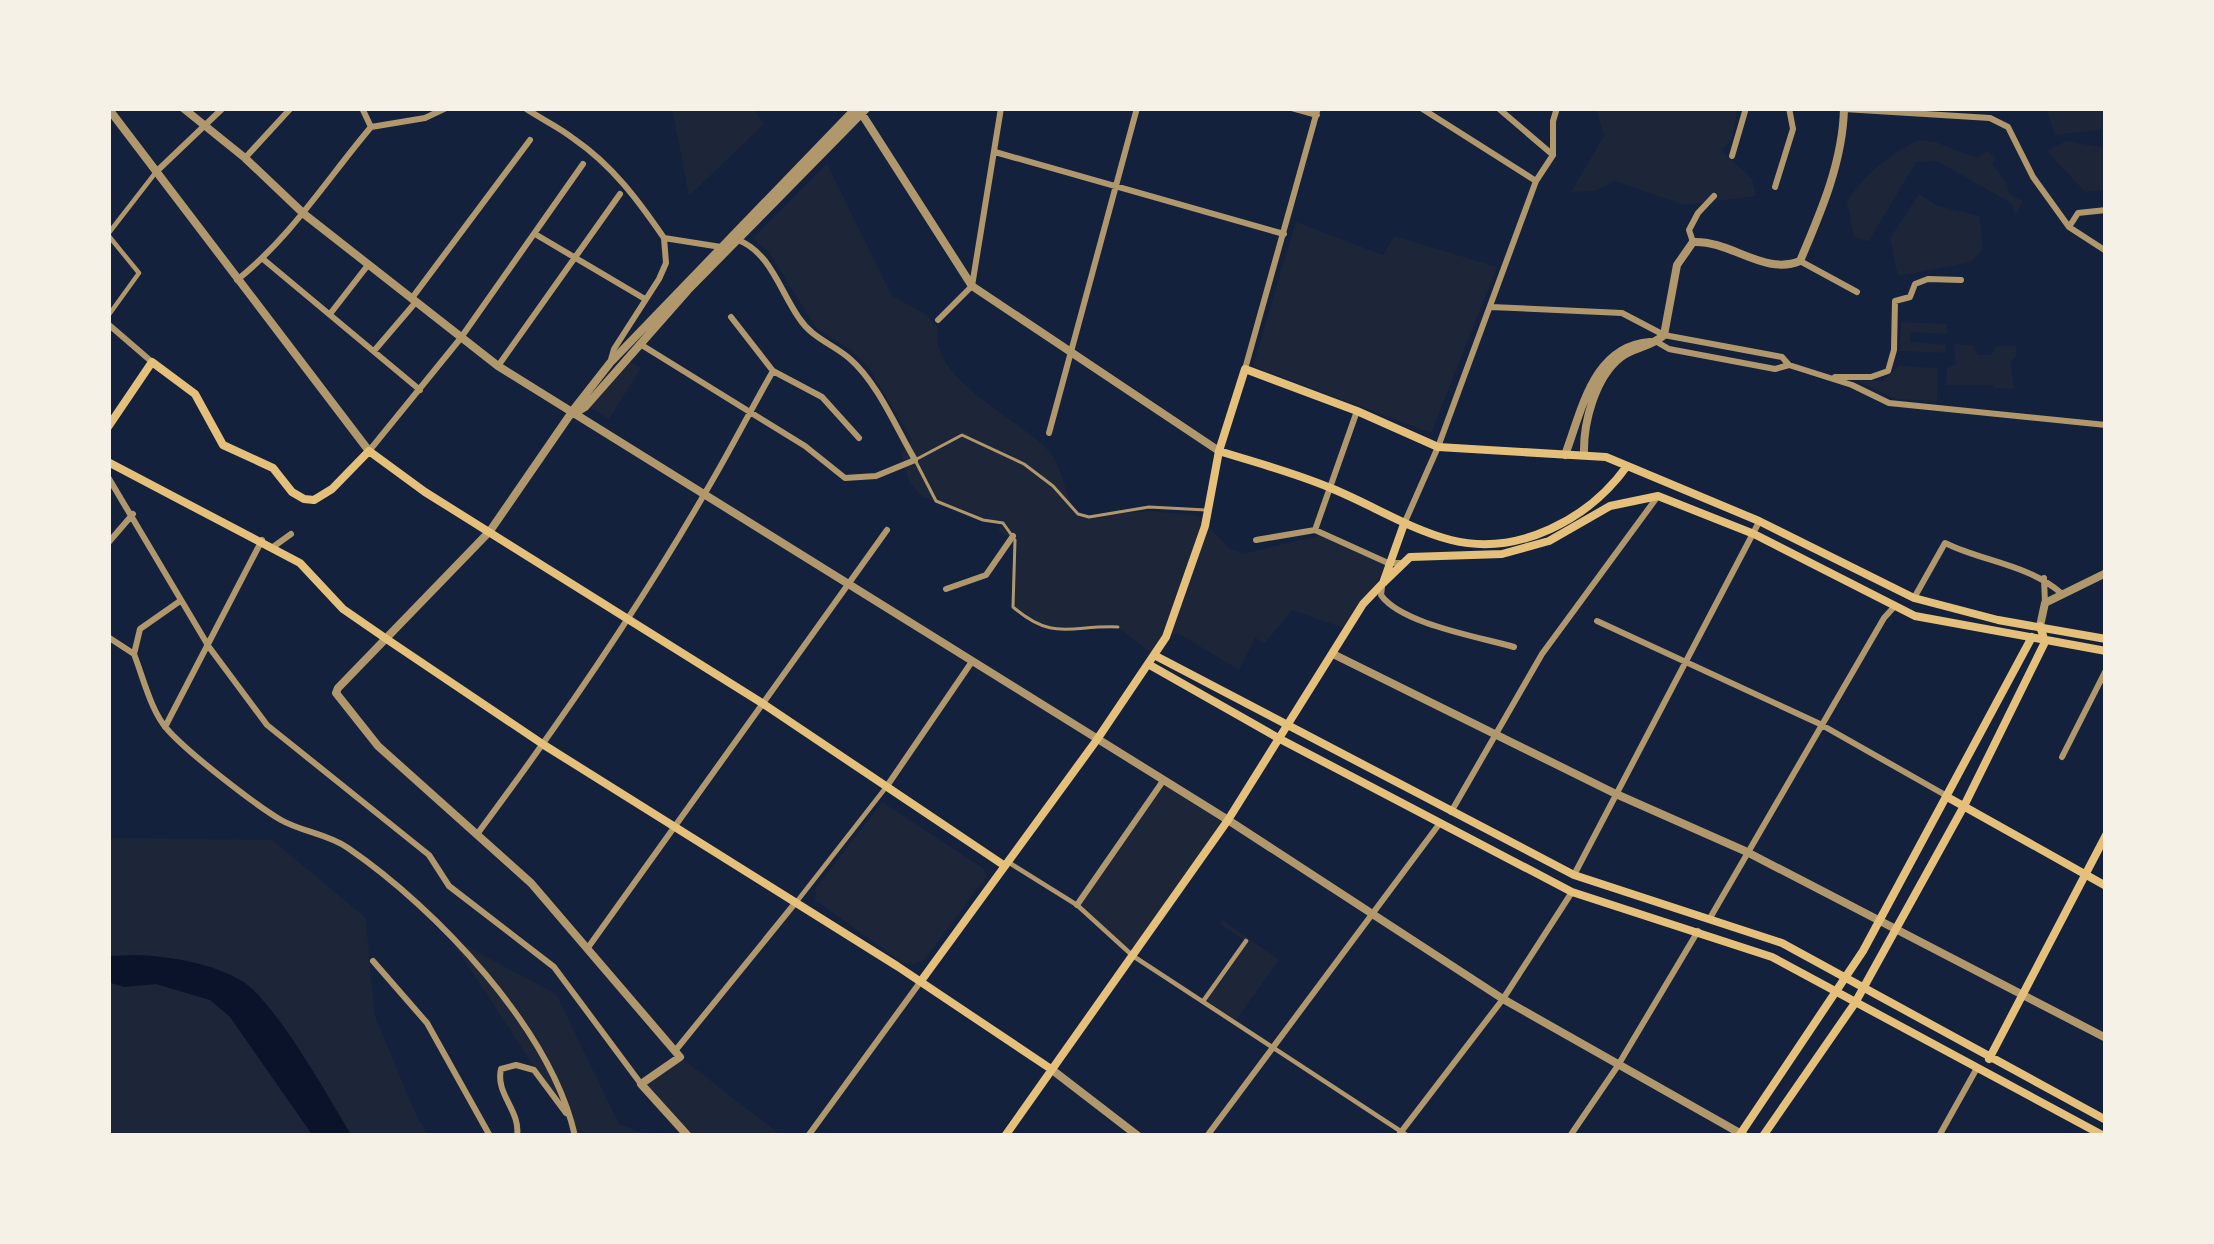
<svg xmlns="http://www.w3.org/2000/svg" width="2214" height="1244" font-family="Poppins,sans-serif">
<rect width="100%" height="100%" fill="#14213d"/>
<path fill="#1d2539" d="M672,108h81l11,16 -75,72z
M1596,108h142l-7,33 -10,9 31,29 4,17 -72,9 -69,-24 -20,10 -24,1 33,-56z
M2046,108h60v21l-51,6z
M1918,140l17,2 42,16 10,-7 9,7 -4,6 15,20 2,10 14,7 -8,15 -4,-13 -74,-42 -21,1 -48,80 -14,-6 -7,-34c19,-30 40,-45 71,-62z
M2066,141l40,7v42l-21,2 -38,-41z
M827,164l65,132 35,19 11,13c-11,49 79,90 109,121 17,17 17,48 31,68l70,-6 46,4 7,2 26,30 15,7 80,-19 66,28 -25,41 -20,24 -51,-18 -27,33 -10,-5 -16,32 -61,-37 -12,4 -12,18 -36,-28c-48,-2 -64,15 -105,-20l2,-67 -17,-9 4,-7 -80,-27 -13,-15 -8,-29 12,-12 -44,-73 -18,-18 -35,-22 -47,-76 -16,-14z
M1919,194l17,11 43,11 4,33 -12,13 -73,14 -8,-38z
M1296,222l87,33 11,-19 103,31 -66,166 -178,-67z
M1901,322l46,2v10l-36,-2 -1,10 36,3v8l-46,-2z
M1954,344l18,1 6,10h13l5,-9h20v10l-6,6 4,27 -20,-1 -1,-3h-47l1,-17 9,-4z
M628,360l13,8 -32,51 -20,-12z
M1899,366l39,2 -1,33 -41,-2 -39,-18h25z
M1163,781l65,39 -95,136 -56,-51z
M882,802l102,67 2,8 -61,82 -11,5 -11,-1 -88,-63 1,-12z
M108,838l164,2 94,78 8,96 43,103 12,19h-321z
M1222,920l57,40 -43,60 -32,-20 41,-59 -25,-17z
M449,937l107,57 63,130 32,12h-71z
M680,1057l102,79h-94l-47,-52z"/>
<path fill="#0b132b" d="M141,955c36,3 70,8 101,26 33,20 88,119 110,155h-39l-83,-119 -20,-17 -54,-16 -32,3 -16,-5v-26z"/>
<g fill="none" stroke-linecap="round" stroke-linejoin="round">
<path stroke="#b1986c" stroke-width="3" d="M1118,627c-48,-2 -64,15 -105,-20l2,-67 -12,-17 -20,-3 -47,-19 -21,-41 47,-25 62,29 29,22 25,28 11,3 60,-10 57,3"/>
<path stroke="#b1986c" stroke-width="4.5" d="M108,234l48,-62
M108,235l31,38 -31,43
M1008,862l69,43 56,51 275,180
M798,900l89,-114
M1204,1000l42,-59"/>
<path stroke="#b1986c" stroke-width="6" d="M362,108l9,19
M525,108c16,11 34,19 49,31 38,26 64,61 90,99l57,9
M1292,108l25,7
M1421,108l115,73
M1498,108l55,47
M1844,109l146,9 18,9 25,50 36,50 37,24
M371,127l54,-9 21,-10
M995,152l289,82
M1732,156l14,-48
M245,158l46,-50
M157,171l66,-63
M1775,187l18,-58 -4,-21
M2069,227l9,-14 28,-3
M535,234l110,65
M1693,242l-4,-12 9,-17 16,-17
M263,259l157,131
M1800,261l57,31
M237,280c54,-43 90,-101 134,-153
M412,298l118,-158
M1491,307l131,6 42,22 118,22 7,8 63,20 37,18 217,22
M330,314l38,-49
M731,317l42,54 49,26 37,41
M938,320l34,-34 29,-178
M108,324l44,38
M1657,342l12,7 106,20 14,-4
M640,344l165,102 40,32 31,-2 39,-16c-19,-32 -37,-77 -66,-102 -18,-15 -37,-20 -50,-40 -19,-27 -29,-66 -61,-78
M374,351l41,-48
M610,363l4,-14 45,-70 7,-16 -2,-25
M498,366l122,-172
M1245,369l73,-261
M1835,377h36l17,-6 6,-21 1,-49 15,-4 5,-13 13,-5 33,1
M1049,433l88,-325
M369,451l91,-112 123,-175
M108,477l101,170 58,78 162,130 20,31 105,81 87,117
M1404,524l34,-77 98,-266 17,-26v-34l4,-13
M1315,530l42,-119
M1256,540l59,-10 73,33h14
M108,543l25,-29
M273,547l18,-13
M2044,578l1,25
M1382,587l-1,8c20,29 99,42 133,52
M946,589l40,-14 27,-39
M1914,598l31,-55c39,19 82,21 116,50
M1597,621l223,103 127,72
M108,637l26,17
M134,654c9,23 17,57 33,75 20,23 87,75 114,91 21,12 47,14 67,28 89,61 203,181 227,288
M134,654l6,-25 40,-28
M165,727l97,-187
M2062,757l44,-87
M887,786l84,-123
M1451,812l91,-158 116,-158
M478,833c81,-109 159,-222 227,-340 24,-40 45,-82 68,-122
M1574,875l185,-353
M1077,905l86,-124
M1710,918l174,-300 10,-11
M587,949l300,-419
M373,961l54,62 63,113
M675,1051l121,-149
M517,1136c4,-25 -22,-42 -16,-67l15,-4 18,5 32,43
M808,1136l113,-155
M1207,1136l233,-313
M1398,1136l105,-137 69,-107
M1570,1136l47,-69 81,-136
M1939,1136l38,-68"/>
<path stroke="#b1986c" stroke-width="8" d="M108,108l261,343
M183,108l62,50 59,56 194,152 730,454 275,179 242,137
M858,108l114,178 247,165
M573,414l12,-7 103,-117 179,-182
M1565,455c17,-45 28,-109 85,-113
M1584,455c-1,-32 11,-78 37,-98 14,-10 30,-10 43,-22l13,-70 16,-23c38,-2 71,34 107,19 21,-49 43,-100 44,-153
M2040,626l5,-23 61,-30
M1333,654l283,140 129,57 361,187
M1051,1069l87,67
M688,1136l-47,-52 39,-27 -149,-174 -153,-137 -42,-53 2,-5 152,-157 84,-122 36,-46 246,-255"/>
<path stroke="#e5c07b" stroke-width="8" d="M108,427l44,-65 43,32 28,51 50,23 19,24 12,7 10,1 18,-11 37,-38 56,41 337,211 243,163
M1219,451c38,12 77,22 114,38 39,16 76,40 118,51 67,17 138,-21 176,-74
M108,462l192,101 43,46 45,31 156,105 353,221 154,103
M1383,583l27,-26 92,-3 47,-13 61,-35 48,-10 96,38 161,82 191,35
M1154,655l420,220 208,68 324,177
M1148,664l132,75 292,153 200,65 332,179
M1949,798l157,88
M921,981l175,-240 70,-104 39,-111 14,-75 26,-82 112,42 81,36 168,10 153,64 155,77 84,22 108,19
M1989,1059l117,-224
M1005,1136l223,-316 135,-216 20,-21 21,-59
M1739,1136l124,-185 169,-314
M1763,1136l92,-133 109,-197 81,-164 -5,-16"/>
</g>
<rect width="2214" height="1244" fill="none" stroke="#f6f1e7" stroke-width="222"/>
</svg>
